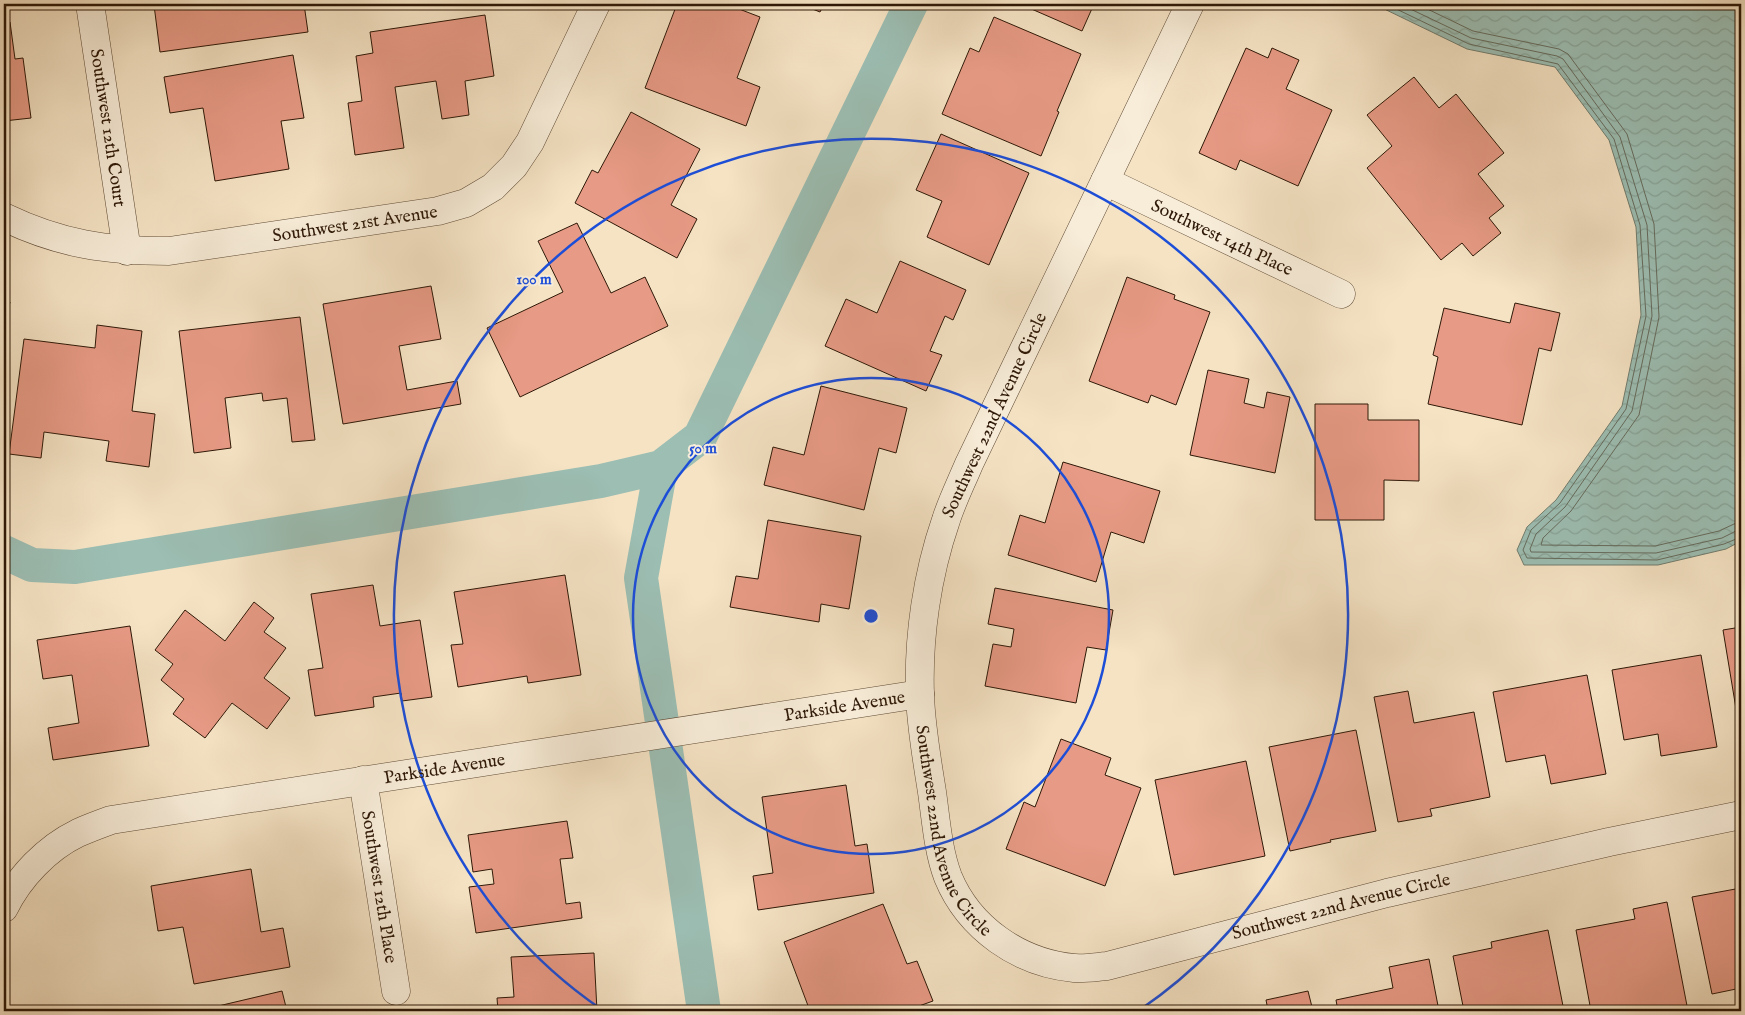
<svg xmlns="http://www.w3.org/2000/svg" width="1745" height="1015" font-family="'IM FELL English',serif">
<defs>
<pattern id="water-waves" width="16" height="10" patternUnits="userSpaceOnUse" patternTransform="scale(1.25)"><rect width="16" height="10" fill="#9cbeb3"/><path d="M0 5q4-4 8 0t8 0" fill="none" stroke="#87a398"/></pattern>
</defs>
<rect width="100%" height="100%" fill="#f5e3c4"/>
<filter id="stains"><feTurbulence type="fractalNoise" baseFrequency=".004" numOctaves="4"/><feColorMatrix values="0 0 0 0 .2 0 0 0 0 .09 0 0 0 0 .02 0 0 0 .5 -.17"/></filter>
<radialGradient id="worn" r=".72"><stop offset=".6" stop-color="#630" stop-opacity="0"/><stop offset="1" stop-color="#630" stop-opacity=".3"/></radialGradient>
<path fill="url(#water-waves)" stroke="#707c6e" d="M1374,4h367v537l-15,8 -68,16h-134l-7,-15 10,-23 29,-27 66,-94 19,-91 -5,-88 -27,-87 -54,-73 -88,-18z"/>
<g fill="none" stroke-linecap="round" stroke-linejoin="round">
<path stroke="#656b5d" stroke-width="1" d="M1386,4l83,40 89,20 56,75 26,86 6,91 -20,93 -66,94 -29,27 -8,20 4,8 130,2 67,-16 17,-7
M1400,4l71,34 86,18 6,3 57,78 27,88 5,91 -20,95 -67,96 -29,27 -6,15 1,3 125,1 66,-15 14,-7h5
M1417,4l56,27 86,18 9,5 59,80 27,90 5,93 -20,98 -68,96 -28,27 -2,7 114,1 64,-15 15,-7 7,-1"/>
<path stroke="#9cbeb3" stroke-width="34" d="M661,467l-20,111 63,433
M4,552l28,13 43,2 526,-86 60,-14 39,-30 211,-433"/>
</g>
<path fill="#e79a85" stroke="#2e1807" d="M161,4h143l4,28 -148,20 -6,-47z
M677,4h49l34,13 -23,61 23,9 -14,39 -101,-38z
M800,4h24l-4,8z
M1020,4h74l-12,27z
M4,5l2,18 4,-1 5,37 8,-1 8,60 -27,3z
M485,15l9,61 -29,5 4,34 -27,4 -6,-38 -41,6 9,61 -49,7 -7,-52 14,-2 -6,-45 17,-3 -3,-21z
M994,17l87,37 -24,57 2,1 -18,44 -99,-42 28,-66 9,4z
M1246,48l22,10 4,-10 27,12 -13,29 46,21 -34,76 -58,-26 -4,10 -37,-17z
M293,55l11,63 -23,3 8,48 -74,12 -12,-73 -33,5 -6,-36z
M1414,77l25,31 17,-14 48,59 -26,21 26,32 -15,12 12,15 -28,23 -11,-13 -21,17 -74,-92 25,-22 -25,-31z
M631,112l69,37 -29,56 26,14 -20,39 -102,-55 17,-33 6,3z
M941,134l88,39 -40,92 -62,-28 15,-36 -26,-11z
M577,223l34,70 34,-16 23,49 -148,71 -33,-69 76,-36 -25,-51z
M900,261l66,29 -13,30 -8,-4 -15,35 12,4 -16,36 -101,-45 21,-47 31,14z
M1127,277l48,18 -1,4 36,13 -34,93 -25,-10 -3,8 -59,-22z
M431,286l10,53 -42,7 8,44 50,-9 4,23 -118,20 -20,-120z
M4,300l6,2 -6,26z
M1515,303l45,10 -9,38 -12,-3 -17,77 -94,-21 10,-47 -5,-2 11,-47 66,15z
M300,317l15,123 -23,2 -5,-44 -24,3 -1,-8 -37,5 6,50 -37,5 -15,-122z
M97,325l45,6 -10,80 23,3 -6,53 -43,-6 3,-20 -65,-9 -3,26 -32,-4 15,-115 71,9z
M1208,370l41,9 -5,24 20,5 3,-16 23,5 -15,76 -85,-18z
M821,386l86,22 -11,45 -17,-5 -15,62 -100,-25 9,-38 31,8z
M1315,404h53v16h51v61l-35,-1v40h-69z
M1063,462l97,29 -16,52 -33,-11 -15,50 -88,-27 12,-40 25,8z
M768,520l93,16 -12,73 -28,-5 -2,18 -89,-15 6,-31 22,3z
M565,575l16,100 -53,8 -1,-7 -69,11 -7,-42 12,-1 -9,-52z
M373,585l7,41 40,-6 12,77 -30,4 -1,-8 -28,4 1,10 -59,9 -7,-46 15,-2 -12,-74z
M995,588l118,22 -7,40 -19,-3 -11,56 -91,-17 8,-42 18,3 3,-18 -26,-5z
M254,602l20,16 -10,14 22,16 -22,30 26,20 -23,31 -35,-26 -27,35 -32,-24 11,-15 -23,-19 12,-16 -18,-14 30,-40 40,31z
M130,626l19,120 -96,14 -5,-32 31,-5 -7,-48 -29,4 -6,-39z
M1741,627v112l-18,-109z
M1701,655l16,92 -56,9 -3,-22 -34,6 -12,-70z
M1587,675l19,99 -55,10 -6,-29 -39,7 -13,-70z
M1408,691l6,32 60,-11 16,85 -60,12 2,7 -34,6 -24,-125z
M1356,730l20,101 -46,9 1,2 -41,9 -21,-104z
M1061,739l50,19 -6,17 36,13 -36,98 -99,-37 18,-47 11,5z
M1246,761l19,95 -91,19 -19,-95z
M846,785l9,61 12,-2 7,49 -116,17 -5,-34 20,-3 -11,-76z
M567,821l6,37 -13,1 6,45 14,-2 2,16 -106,15 -7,-46 25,-3 -2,-15 -19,3 -5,-37z
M251,869l10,63 22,-4 7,39 -96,17 -11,-57 -25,4 -7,-45z
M1741,888v100l-29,6 -20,-97z
M1667,902l21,109h-42v-1l-9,1h-46l-15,-81 59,-11 -2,-10z
M883,904l24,60 10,-3 16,40 -28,10h-95l-26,-69z
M1548,930l16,81h-100l-11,-55 39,-8 -1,-6z
M594,953l3,58h-99l-1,-13 17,-1 -3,-40z
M1429,959l10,52h-101l-2,-11 57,-12 -4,-21z
M282,991l5,20h-90z
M1308,991l5,20h-49l4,-1 -2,-10z"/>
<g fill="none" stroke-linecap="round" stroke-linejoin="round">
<defs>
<g id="minor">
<path id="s1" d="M90,4l37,247"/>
<path id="s2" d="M1190,4l-221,460c-8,19 -17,37 -23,56 -19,55 -28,117 -26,175 1,32 7,65 12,97 4,28 6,59 16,85 21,51 71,86 126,91 10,1 22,-1 33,-2l280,-73 222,-51 132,-27"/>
<path id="s3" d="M1105,181l236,113"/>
<path id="s4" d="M4,217c56,27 103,34 165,34l269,-40 28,-8 27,-16 21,-21 16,-24 66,-138"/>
<path id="s5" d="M363,780l33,211"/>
<path id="s6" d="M4,908c15,-31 43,-60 74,-75 11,-5 22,-9 33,-13l809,-126"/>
</g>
</defs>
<use href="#minor" stroke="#604b36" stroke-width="29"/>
<use href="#minor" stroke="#f8edd9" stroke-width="28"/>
</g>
<g fill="none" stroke="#1d4ed8" stroke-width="2.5">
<circle cx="871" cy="616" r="238"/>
<path d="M601 1009A477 477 0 1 1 1141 1009"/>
</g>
<g text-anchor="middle" stroke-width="4" stroke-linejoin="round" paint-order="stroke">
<g font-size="18" fill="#2e1807" stroke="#f8edd9">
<text dy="6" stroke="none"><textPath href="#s1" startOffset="125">Southwest 12th Court</textPath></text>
<text dy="6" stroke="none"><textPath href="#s4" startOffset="358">Southwest 21st Avenue</textPath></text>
<text dy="6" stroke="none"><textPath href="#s3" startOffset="130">Southwest 14th Place</textPath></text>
<text transform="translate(994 415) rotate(-65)" y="6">Southwest 22nd Avenue Circle</text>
<text dy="6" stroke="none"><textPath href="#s6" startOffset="885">Parkside Avenue</textPath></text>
<text dy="6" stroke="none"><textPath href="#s6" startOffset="480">Parkside Avenue</textPath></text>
<text dy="6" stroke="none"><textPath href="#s2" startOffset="891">Southwest 22nd Avenue Circle</textPath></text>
<text dy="6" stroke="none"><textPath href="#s5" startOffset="108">Southwest 12th Place</textPath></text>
<text dy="6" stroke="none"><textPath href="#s2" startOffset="1371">Southwest 22nd Avenue Circle</textPath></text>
</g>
</g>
<circle cx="871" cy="616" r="8" fill="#1d4ed8" stroke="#f8edd9" stroke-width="2.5"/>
<g font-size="15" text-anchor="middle" font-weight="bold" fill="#1d4ed8" stroke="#f8edd9" stroke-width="4" stroke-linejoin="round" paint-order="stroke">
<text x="534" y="284">100 m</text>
<text x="703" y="453">50 m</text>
</g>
<rect width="1745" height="1015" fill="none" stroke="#f5e3c4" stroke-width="20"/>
<rect x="5" y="5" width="1735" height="1005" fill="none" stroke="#2e1807" stroke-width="2.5"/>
<rect x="10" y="10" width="1725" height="995" fill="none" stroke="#2e1807"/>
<rect width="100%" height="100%" filter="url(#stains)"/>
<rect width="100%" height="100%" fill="url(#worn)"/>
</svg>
